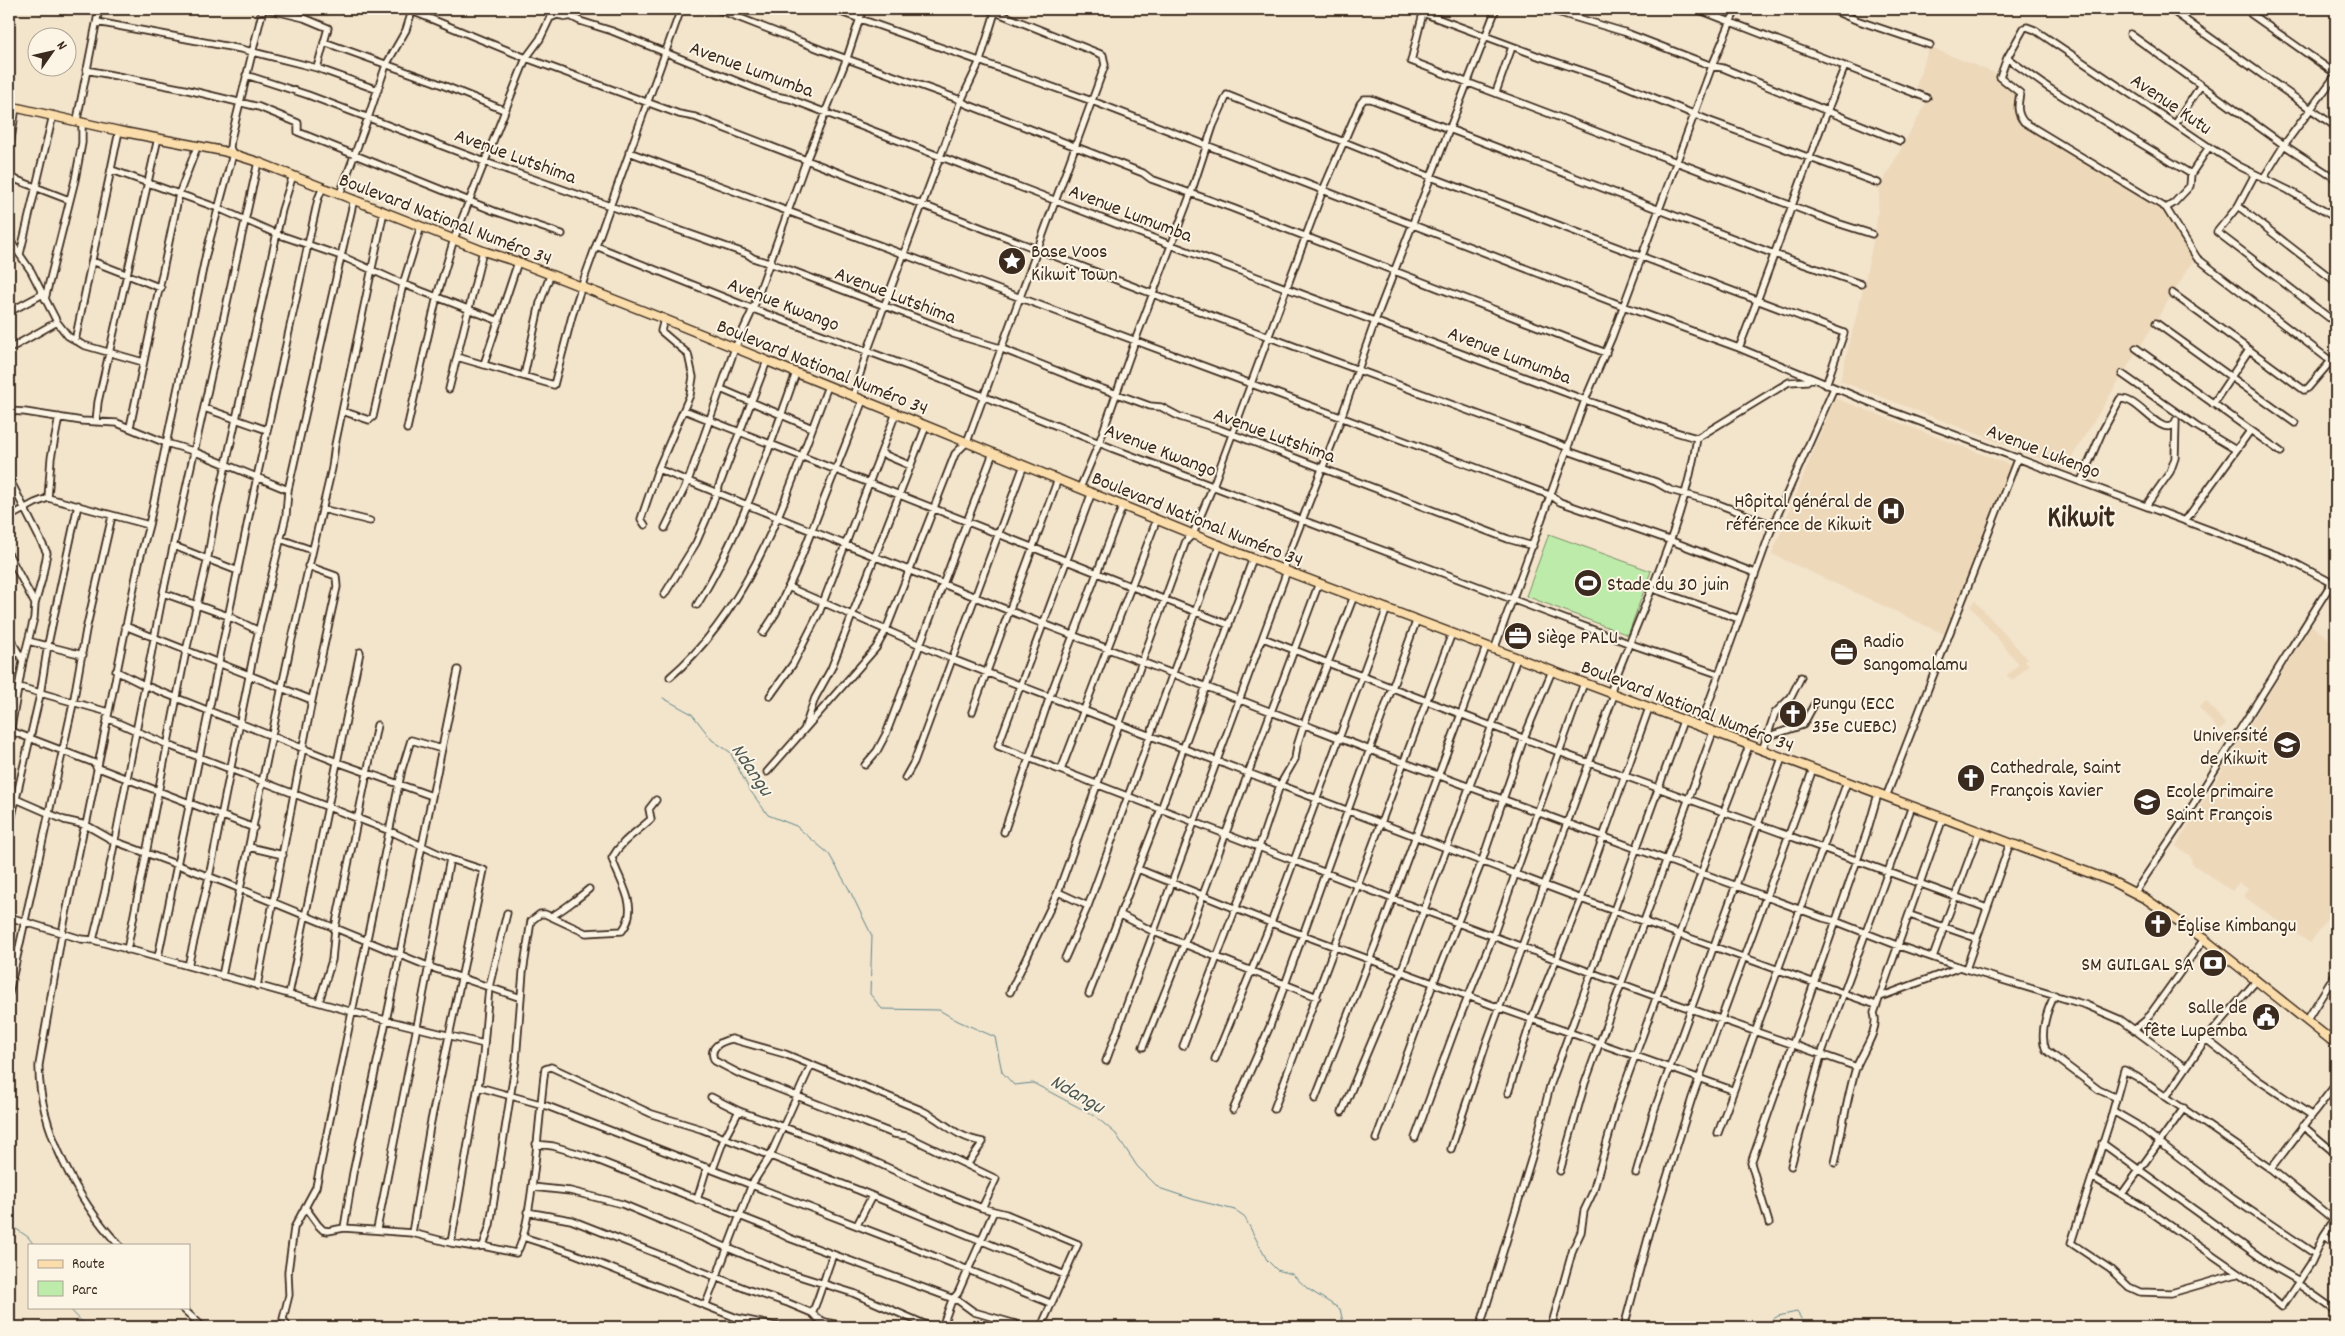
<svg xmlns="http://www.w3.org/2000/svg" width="2345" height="1336" font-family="Dekko,sans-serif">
<rect width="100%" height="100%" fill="#f3e4cc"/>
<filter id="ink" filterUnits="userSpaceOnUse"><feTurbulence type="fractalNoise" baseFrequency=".02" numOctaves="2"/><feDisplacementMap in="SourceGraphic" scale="10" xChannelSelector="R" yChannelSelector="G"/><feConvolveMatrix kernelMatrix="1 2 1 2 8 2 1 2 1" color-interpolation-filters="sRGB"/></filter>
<g filter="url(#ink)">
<path fill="#edd8ba" d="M1929,47l70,28 21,19 3,27 143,89 30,46 -131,212 -225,-87 22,-87 14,-66 4,-41 51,-93 -15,-7z
M1835,398l175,67 -66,169 -172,-80z
M1975,601l52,58 -2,2 4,4 -17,16 -5,-6 12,-11 -49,-58z
M2311,625l25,19v263l-26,36 -67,-47 5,-7 -9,-7 -7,9 -41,-28 1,-3 -3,-5 -13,-9z
M2206,701l20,24 -7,6 -20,-24z"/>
<path fill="#bdecaa" stroke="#7c8b64" d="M1549,534l102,37 -23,64 -102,-39z"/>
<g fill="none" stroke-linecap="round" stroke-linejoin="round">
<path stroke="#5f888a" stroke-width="1" d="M663,698l29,16 20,26 18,12 19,37 19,26 28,11 33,28 20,35 23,47 -2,58 12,15 57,1 19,11 37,16 7,35 12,13 19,-2 62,33 21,18 21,32 22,22 36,12 40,10 9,6 23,44 10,10 15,4 16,15 32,20 3,13 -1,5
M9,1224l19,13 6,8
M68,1307l19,20
M1761,1327l17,-11 19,-4 9,15"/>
<defs>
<path id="minor" d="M267,9l37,9 24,10 -11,40
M407,9l119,49 153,56 16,3 458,177 416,154
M556,9l24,12 32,10 159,64 19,4 381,146 414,155c38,12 74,29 112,38
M717,9l105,41 136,49 8,5 177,69 8,6 81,29 374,145
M832,9l260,92 531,205 116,42 152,63 396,148 49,26
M1547,9l77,23 88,34 11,2 177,73
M1697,9l230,89
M1830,9l26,11 74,25
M2170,9l166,118
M2251,14l85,60
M97,22l144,27 76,19 61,22
M2130,34l154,111 52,34
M324,42l111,40 69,28
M2007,58l42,30 142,86
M86,70l98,19 75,18 39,16v9l196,79 68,23
M246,75l62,20 177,67 262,92 6,4 37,12 153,58 10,6 47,14 92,37 58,21 11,1 19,10 39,12 289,110 25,7
M1496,92l16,-45
M77,120l22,-111
M2176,123l25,-38
M9,152l7,-45
M629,152l923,344 8,6 109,38 86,33
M112,170l106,38 59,26 64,22 62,28 96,37
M2255,174l-17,32 -21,26 119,91
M9,177l60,23
M2263,179l21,-34 52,-70
M340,194l28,-76 18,-53 20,-35 6,-19
M2238,206l98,76
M2166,208l8,-5 16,-17 1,-12 18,-27
M2336,218l-48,-28 -49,-24 -30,-19 -174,-117 -8,-3 -3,1 -17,30 -7,19 20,16c-2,11 -4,20 4,29l142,86 31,50 139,107
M1872,234l-35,-11 -426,-162 12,-48 118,44 75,25 94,39 168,62
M9,239l22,32 26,51 11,14 15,9 60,17
M596,246l157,63 165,61 196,79 514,194 90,31
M20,254l33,-139
M92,261l69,27
M2172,293l132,97 4,-2 23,-27
M45,299l30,-119 7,-37v-21
M9,312l34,-18
M2156,323l139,100
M75,341l44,-210
M1739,348c37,-94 68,-189 106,-282
M2136,348l145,104
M9,349l48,-27
M457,357l97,28 18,-69 12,-37 97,-270
M484,364l34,-102
M2122,374l74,52 40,24
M524,376l16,-73 10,-27
M449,389l34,-138
M721,389l91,39
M853,396l14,-44 94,-251 19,-40 16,-52
M2213,404l36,-54
M204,408l63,22
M684,410l545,215
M9,411l16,1 57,9 35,2 49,20 27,8 95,39
M342,411l27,9 4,-3 30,-133 18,-58
M96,422l2,-20 60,-264
M130,427l49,-233 18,-47
M407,429l30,-133 17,-57 72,-181 14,-19 10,-21 7,-3 11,2
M1697,438l92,-56 18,-1 4,-3
M1568,451l88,31 14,8 40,11 63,24
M881,453l30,13
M658,469l352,142 360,139 453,168 12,3 64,25 67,23 120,36 35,15 65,48
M9,478l38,75 -5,26 -7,25 -1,14 -11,43 -14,78
M2081,481l21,-49 18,-33c17,-2 37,33 52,27l4,-5
M1080,488l19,-45 36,-102 56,-148 22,-67 14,-31 204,82 413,156 -18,52
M1092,492l-94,254 395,153 264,98 200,70
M48,498l3,-40 8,-41
M2146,506l24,-34 5,-14 1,-38
M322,509l48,12
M9,517l26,-14 13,-5 101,27
M2185,521l65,-90
M645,525l-4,-6 17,-50 32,-74 3,-18 -5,-23 -27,-23 3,-12
M665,528l23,-47 47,-133 18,-39 53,-148 41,-103 16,-49
M280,539l32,11
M174,546l64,25
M9,555l26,49
M1283,569l50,-128 42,-120 121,-312
M788,587l164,72 167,65 462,175 295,106
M1653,589l86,30
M163,593l65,23 31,15
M664,595l32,-52 10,-23 61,-159
M697,605c44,-72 71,-152 99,-232
M125,626l187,74
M763,633l13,-20 19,-40 68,-173
M9,636l14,25
M1263,638l296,114 428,156
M28,641l55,14
M1494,650l91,-250 27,-63 100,-271 24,-57
M116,671l28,14 193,77 95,34
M670,677c84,-71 120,-191 158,-291
M19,687l89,25
M1610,693c31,-84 74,-166 87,-255
M770,696l23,-32 26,-51 77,-200
M972,712l86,-233
M107,718l61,27 222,86 60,28 34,11 -54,256 -18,107
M805,727l10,-29 16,-29 95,-243
M1700,727l73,-202 61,-137
M11,731l86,33
M1766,737l37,-12 12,-22
M1762,751l13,-38 16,-16 10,-20
M865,765l12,-14 9,-17 107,-281
M96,767l158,61
M1061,770l96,-251
M767,772l109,-124 10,-18 69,-176 12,-12 138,-377 -2,-10 -115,-46
M905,778l9,-16 110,-297
M9,796l55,24 22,5 28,16 112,42 204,84 91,31
M1886,797l132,-340
M9,829l31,-134 8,-51 30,-139
M1004,832l46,-136 73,-191
M249,847l34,8
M1138,869l133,54 229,85 232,82
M1058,892l30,14
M2135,892l51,-76 150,-240
M1121,915l33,17 163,65
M1910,915l66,23
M551,916c7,-2 31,-21 38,-27
M9,917l72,22 12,1 45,12 215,60 131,32
M93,940l12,-49 58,-298 95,-431
M127,950l59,-299 21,-89 9,-52 66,-300 11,-35
M158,957l99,-480 61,-278 5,-12
M1933,957l46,-125
M1065,958l23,-52 132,-362
M188,966l21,-89 47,-235 30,-126 2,-26 66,-291
M1966,969l44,-126
M222,976l69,-333 41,-175 3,-23 49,-234
M257,986l55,-286 25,-113 -1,-11 -28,-10
M1010,992l48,-100 128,-351 7,-7 20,-48 110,-296 37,-86 4,-5h7l403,155 87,30
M9,993l64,-289 13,-74 26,-114
M289,994l71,-342
M1089,994l72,-185 92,-251
M2055,995c-8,14 -16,39 -9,55l53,40 16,7
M1880,997l80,-30
M319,1002l13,-42 3,-32 42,-203
M2307,1020l29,-47
M2134,1030l12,-10 58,-81
M2206,1039l52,41 53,35
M1183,1046l76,-199 21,-62 15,-26 2,-13 7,-22 50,-128
M1143,1047l48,-120 128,-344
M1215,1059l56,-136 116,-315
M1106,1061l181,-490
M479,1087l68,19 347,134 156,63
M1508,1093l24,-75 49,-119 68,-191
M711,1097l28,14 119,43 79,36 45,18 24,6 72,30 -37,83
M2166,1097l40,-58 51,-59
M1315,1099l64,-164 107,-288
M1274,1109l178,-476
M1233,1110l37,-84 147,-407
M2113,1111l24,14 95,73 83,56
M1342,1112l59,-140 116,-314
M2303,1126l33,28
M1718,1133l129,-351
M1415,1138l40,-109 38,-93 91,-253
M1376,1139l57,-155 49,-123 42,-123 28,-67
M2102,1143l169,122 28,16
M536,1144l17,2 34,10 178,70 24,12 170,63 15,11 42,12 3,3
M1451,1149l34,-102 129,-352
M1835,1163c7,-30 12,-67 21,-95 6,-16 24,-38 18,-55l69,-195
M967,1165l16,-23c-29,-5 -37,-20 -62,-32l-136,-56 -53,-15c-11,2 -25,9 -17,22l23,12 156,61 13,2 89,43 -14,29
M1791,1166l30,-111 91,-249
M713,1169l11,-30 15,-28
M2271,1169l65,-85
M1560,1171l25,-88 128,-351
M1636,1173l17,-59 129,-356
M2092,1177l53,31 111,77 26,22 29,-44 13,-28 12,-18
M532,1187l38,4 52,13 161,67 70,22 78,34
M2122,1194l62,-86
M697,1200l10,-33
M305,1207l13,18 5,5 5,1 16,-3 68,5 39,10 24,4 8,-1 33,7c16,-18 24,-152 29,-184l6,-2 101,47 49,15 157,61 207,85
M527,1212l44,8 178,70 39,13 24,10 5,5 8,4 23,5
M1769,1223l-18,-60 116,-331 11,-38
M857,1225l15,-29
M344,1228l9,-55 33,-152 72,-351
M377,1229l73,-370
M2324,1235l12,10
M523,1237l47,15 167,66 43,9
M451,1243l32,-186 6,-70 18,-74
M119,1245c-41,-43 -81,-119 -80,-180l23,-132 21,-101 3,-7 53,-263 10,-37 57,-271 27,-100 -3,-6 1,-9 32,-130
M483,1246l7,-21 26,-165 7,-88 8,-51 9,-7h5l41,19 36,-2c19,-24 -3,-49 -10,-73 10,-18 24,-25 39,-39l-2,-10 7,-9
M2237,1274l-66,19 -31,-1 -11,-5 -19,-18 -39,-26 39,-122 14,-51 13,7 134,92 63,51
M2301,1286l35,25
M706,1304l46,-120 18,-28 41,-91
M181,1307l22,20
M812,1313c9,-19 13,-39 21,-58
M288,1327l-5,-8 6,-24 -1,-23 6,-44 22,-41 86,-418 9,-29 31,9
M942,1327l10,-27 6,-7 36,-82
M1480,1327l54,-177 16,-64 133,-365
M1551,1327l22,-78 8,-17 3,-21 9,-19 25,-89 106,-292 25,-65
M1624,1327l26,-96 42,-133 121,-329"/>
<path id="major" d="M9,106l110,25 104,20 35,11 225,89 35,11 146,57 577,235 870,327 35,18 58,40 132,105"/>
</defs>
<use href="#minor" stroke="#3b2a1e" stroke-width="9"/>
<use href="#major" stroke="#3b2a1e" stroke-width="11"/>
<use href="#minor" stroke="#fcf5e5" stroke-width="5.5"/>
<use href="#major" stroke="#fbddab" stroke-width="8"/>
</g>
</g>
<defs>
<symbol id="sight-disc" viewBox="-11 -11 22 22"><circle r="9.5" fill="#3b2a1e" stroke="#fcf5e5"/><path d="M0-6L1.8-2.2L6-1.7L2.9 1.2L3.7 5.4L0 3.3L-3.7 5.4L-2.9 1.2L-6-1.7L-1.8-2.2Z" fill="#fff"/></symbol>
<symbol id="hospital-disc" viewBox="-11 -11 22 22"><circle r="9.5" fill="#3b2a1e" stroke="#fcf5e5"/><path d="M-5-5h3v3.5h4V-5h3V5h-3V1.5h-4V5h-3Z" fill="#fff"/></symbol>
<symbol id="stadium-disc" viewBox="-11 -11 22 22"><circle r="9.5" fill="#3b2a1e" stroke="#fcf5e5"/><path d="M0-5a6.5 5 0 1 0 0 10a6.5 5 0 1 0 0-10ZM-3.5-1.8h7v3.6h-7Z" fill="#fff"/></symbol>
<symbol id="office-disc" viewBox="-11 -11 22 22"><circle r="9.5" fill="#3b2a1e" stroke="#fcf5e5"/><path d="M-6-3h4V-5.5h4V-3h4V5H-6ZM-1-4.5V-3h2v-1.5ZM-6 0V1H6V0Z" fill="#fff"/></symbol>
<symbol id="church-disc" viewBox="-11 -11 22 22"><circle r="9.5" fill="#3b2a1e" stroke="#fcf5e5"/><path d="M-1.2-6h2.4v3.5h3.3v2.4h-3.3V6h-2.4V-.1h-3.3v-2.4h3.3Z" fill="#fff"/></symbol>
<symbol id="university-disc" viewBox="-11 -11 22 22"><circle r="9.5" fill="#3b2a1e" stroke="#fcf5e5"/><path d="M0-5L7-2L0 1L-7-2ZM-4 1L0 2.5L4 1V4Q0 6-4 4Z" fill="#fff"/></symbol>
<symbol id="school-disc" viewBox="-11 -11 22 22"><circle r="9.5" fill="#3b2a1e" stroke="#fcf5e5"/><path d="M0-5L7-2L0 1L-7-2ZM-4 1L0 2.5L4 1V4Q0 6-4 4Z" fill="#fff"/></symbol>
<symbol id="bank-disc" viewBox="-11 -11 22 22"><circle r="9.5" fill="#3b2a1e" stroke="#fcf5e5"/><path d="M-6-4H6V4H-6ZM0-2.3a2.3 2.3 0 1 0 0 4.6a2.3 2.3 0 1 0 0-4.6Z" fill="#fff"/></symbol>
<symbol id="civic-disc" viewBox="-11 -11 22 22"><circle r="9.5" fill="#3b2a1e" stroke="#fcf5e5"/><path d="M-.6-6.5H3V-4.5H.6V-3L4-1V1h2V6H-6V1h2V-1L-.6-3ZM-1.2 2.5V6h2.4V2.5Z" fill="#fff"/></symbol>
</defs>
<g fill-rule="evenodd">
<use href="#sight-disc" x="996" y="245" width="32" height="32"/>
<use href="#hospital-disc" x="1875" y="495" width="32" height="32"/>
<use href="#stadium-disc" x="1572" y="567" width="32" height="32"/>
<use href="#office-disc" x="1502" y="620" width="32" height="32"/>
<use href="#office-disc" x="1828" y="636" width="32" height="32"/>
<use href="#church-disc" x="1777" y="698" width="32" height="32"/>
<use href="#university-disc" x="2271" y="729" width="32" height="32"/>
<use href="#church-disc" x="1955" y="762" width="32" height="32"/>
<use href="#school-disc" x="2131" y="786" width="32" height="32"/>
<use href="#church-disc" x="2142" y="908" width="32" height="32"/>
<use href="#bank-disc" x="2197" y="947" width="32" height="32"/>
<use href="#civic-disc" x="2250" y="1001" width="32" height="32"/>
</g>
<g text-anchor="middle" stroke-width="4" stroke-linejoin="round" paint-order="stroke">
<g font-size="20" fill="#3b2a1e" stroke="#fcf5e5">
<text transform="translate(752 68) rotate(20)" y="7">Avenue Lumumba</text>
<text transform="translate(2172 103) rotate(34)" y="7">Avenue Kutu</text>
<text transform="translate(516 155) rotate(20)" y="7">Avenue Lutshima</text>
<text transform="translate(1131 212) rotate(21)" y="7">Avenue Lumumba</text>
<text transform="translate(446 218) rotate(21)" y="7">Boulevard National Numéro 34</text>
<text transform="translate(896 294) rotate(21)" y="7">Avenue Lutshima</text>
<text transform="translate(784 303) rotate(21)" y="7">Avenue Kwango</text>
<text transform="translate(1510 354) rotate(21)" y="7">Avenue Lumumba</text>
<text transform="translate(823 366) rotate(22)" y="7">Boulevard National Numéro 34</text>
<text transform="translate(1275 434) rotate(20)" y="7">Avenue Lutshima</text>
<text transform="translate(1161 449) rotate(21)" y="7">Avenue Kwango</text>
<text transform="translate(2044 450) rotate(21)" y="7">Avenue Lukengo</text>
<text transform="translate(1198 518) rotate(22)" y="7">Boulevard National Numéro 34</text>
<text transform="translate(1688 705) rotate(21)" y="7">Boulevard National Numéro 34</text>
</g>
<g font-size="20" fill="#3b2a1e" stroke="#fcf5e5" text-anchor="start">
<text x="1031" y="257">Base Voos<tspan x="1031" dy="23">Kikwit Town</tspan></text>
<text x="1872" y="507" text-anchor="end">Hôpital général de<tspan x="1872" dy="23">référence de Kikwit</tspan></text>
<text x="1607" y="590">Stade du 30 juin</text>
<text x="1537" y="643">Siège PALU</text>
<text x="1863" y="647">Radio<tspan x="1863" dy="23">Sangomalamu</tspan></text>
<text x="1812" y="709">Pungu (ECC<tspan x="1812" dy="23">35e CUEBC)</tspan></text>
<text x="2268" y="741" text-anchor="end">Université<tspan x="2268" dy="23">de Kikwit</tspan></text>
<text x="1990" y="773">Cathedrale, Saint<tspan x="1990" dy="23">François Xavier</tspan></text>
<text x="2166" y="797">Ecole primaire<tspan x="2166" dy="23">Saint François</tspan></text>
<text x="2177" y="931">Église Kimbangu</text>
<text x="2194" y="970" text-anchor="end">SM GUILGAL SA</text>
<text x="2247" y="1013" text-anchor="end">Salle de<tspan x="2247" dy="23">fête Lupemba</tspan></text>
</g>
<g font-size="21" font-style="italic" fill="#4d5954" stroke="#fcf5e5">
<text transform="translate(753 769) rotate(56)" y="7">Ndangu</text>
<text transform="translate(1078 1093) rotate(30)" y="7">Ndangu</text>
</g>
<g font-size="30" font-weight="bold" fill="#3b2a1e" stroke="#fcf5e5">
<text x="2081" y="526">Kikwit</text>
</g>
</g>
<rect width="2345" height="1336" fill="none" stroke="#fcf5e5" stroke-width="30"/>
<rect x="15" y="15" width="2315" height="1306" fill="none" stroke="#3b2a1e" stroke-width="2" filter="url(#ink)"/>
<rect x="28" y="1244" width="162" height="65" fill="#fcf5e5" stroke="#afa495"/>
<rect x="38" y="1260" width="25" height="8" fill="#fbddab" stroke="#afa495"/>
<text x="72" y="1268" font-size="15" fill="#3b2a1e">Route</text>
<rect x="38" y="1281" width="25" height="15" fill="#bdecaa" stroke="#afa495"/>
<text x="72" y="1294" font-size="15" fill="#3b2a1e">Parc</text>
<g transform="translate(52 52) rotate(56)"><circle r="24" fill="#fcf5e5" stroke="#afa495"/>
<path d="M0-4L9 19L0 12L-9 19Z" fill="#3b2a1e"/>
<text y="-8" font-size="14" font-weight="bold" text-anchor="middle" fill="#3b2a1e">N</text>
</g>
</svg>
